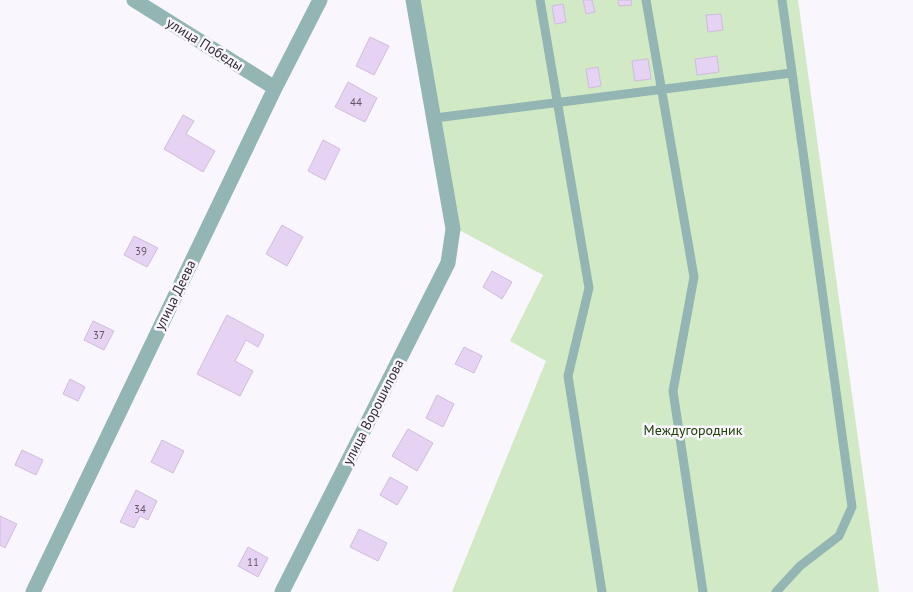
<svg xmlns="http://www.w3.org/2000/svg" width="913" height="592" font-family="'PT Sans',sans-serif">
<rect width="100%" height="100%" fill="#faf6fd"/>
<path fill="#d1e9c4" d="M413,0h385l81,592h-427l94,-231 -36,-20 33,-66 -84,-45z"/>
<path fill="#e6d3f4" stroke="#cfbddc" d="M583,0h9l3,12 -9,2z
M618,0h13l1,5 -13,1z
M563,4l3,18 -11,2 -3,-18z
M721,14l2,16 -15,2 -2,-17z
M370,37l19,9 -15,29 -18,-9z
M717,56l2,16 -22,3 -2,-16z
M648,59l3,20 -16,2 -3,-20z
M598,67l3,19 -12,2 -3,-19z
M348,82l29,16 -12,24 -30,-15z
M183,115l11,6 -8,13 29,17 -12,21 -39,-23z
M323,140l17,9 -15,31 -17,-9z
M282,225l21,12 -16,29 -21,-12z
M134,236l24,12 -11,19 -23,-12z
M492,271l20,11 -10,17 -19,-12z
M227,315l37,20 -6,12 -12,-7 -11,21 18,10 -13,25 -43,-22z
M93,321l21,10 -10,19 -20,-10z
M464,347l18,9 -8,17 -19,-9z
M70,379l15,8 -7,14 -15,-7z
M437,395l17,9 -11,23 -17,-9z
M408,429l25,14 -16,28 -25,-15z
M162,440l22,11 -11,22 -22,-11z
M22,450l21,10 -7,15 -21,-10z
M390,477l18,10 -11,18 -17,-10z
M136,490l21,11 -9,19 -8,-4 -6,12 -14,-6z
M0,516l17,8 -12,24 -5,-3z
M359,529l28,14 -9,18 -28,-14z
M248,547l20,11 -10,19 -20,-11z"/>
<g fill="none" stroke-linecap="round" stroke-linejoin="round">
<path stroke="#93b6b4" stroke-width="9" d="M540,0l49,288 -21,88 34,216
M646,0l48,277 -21,114 30,201
M435,118l356,-45
M776,592l24,-26 39,-30 13,-29 -70,-507"/>
<path stroke="#93b6b4" stroke-width="15" d="M134,0l141,88
M33,592l242,-504 45,-88
M282,592l166,-329 5,-34 -40,-229"/>
</g>
<g text-anchor="middle" stroke-width="5" stroke-linejoin="round" paint-order="stroke">
<g font-size="11" fill="#605668">
<text x="356" y="106">44</text>
<text x="141" y="255">39</text>
<text x="99" y="339">37</text>
<text x="140" y="513">34</text>
<text x="253" y="566">11</text>
</g>
<g font-size="14" fill="#342d3a" stroke="#faf6fd">
<text transform="translate(205 44) rotate(32)" y="5">улица Победы</text>
<text transform="translate(175 295) rotate(-64)" y="5">улица Деева</text>
<text transform="translate(373 412) rotate(-63)" y="5">улица Ворошилова</text>
</g>
<g font-size="14" fill="#204006" stroke="#faf6fd">
<text x="693" y="435">Междугородник</text>
</g>
</g>
</svg>
